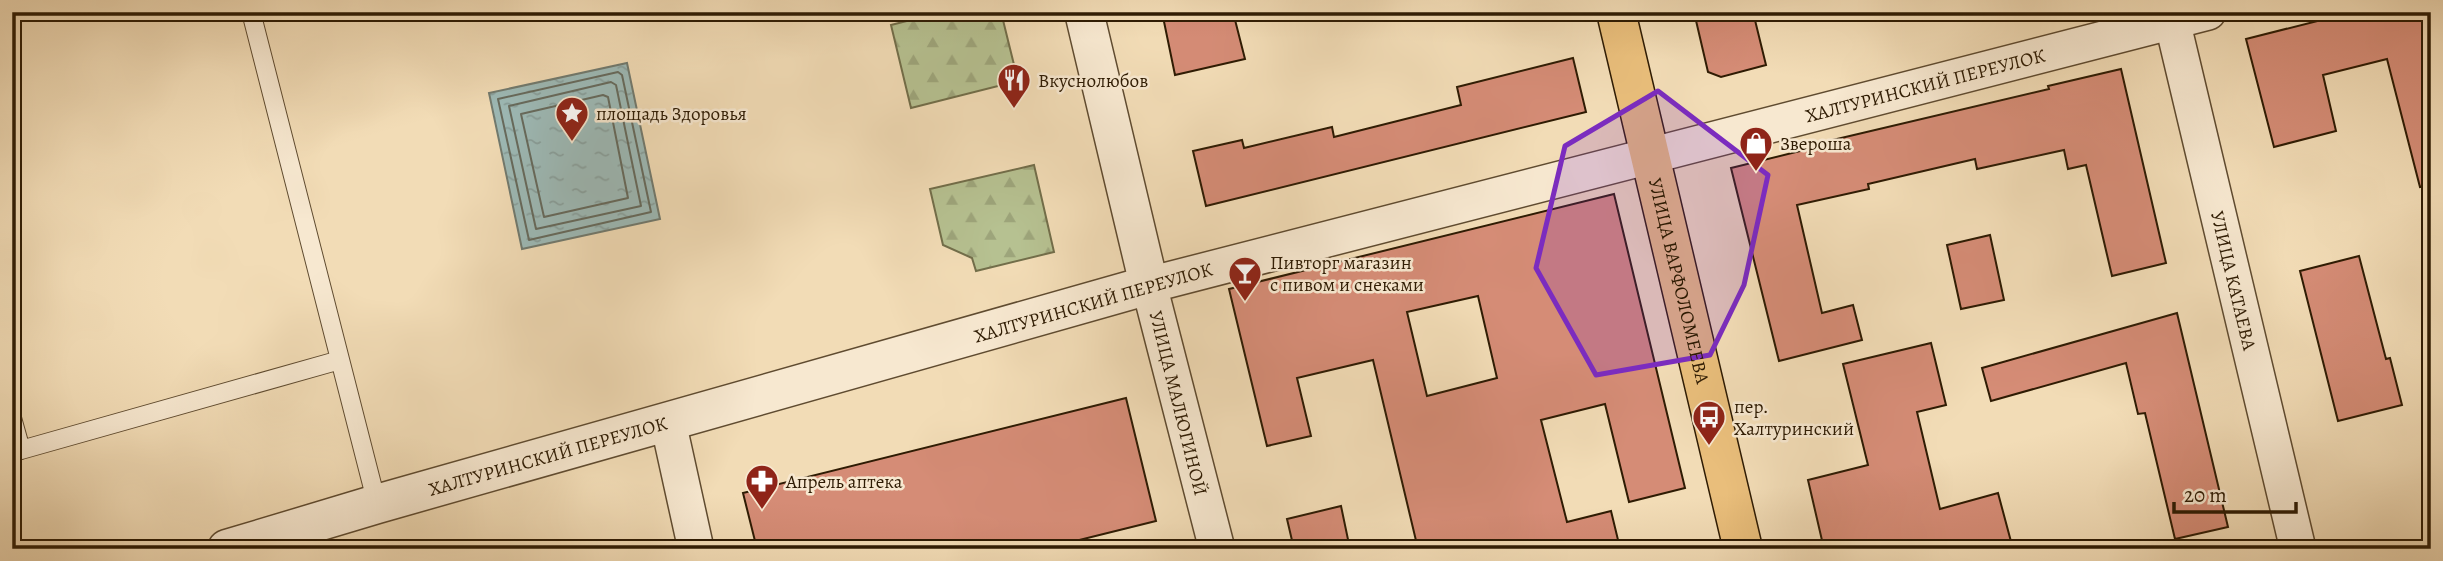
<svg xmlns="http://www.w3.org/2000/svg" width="2443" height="561" font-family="Alegreya,serif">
<defs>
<pattern id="forest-firs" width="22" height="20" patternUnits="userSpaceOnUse" patternTransform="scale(1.75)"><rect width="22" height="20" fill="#b6c191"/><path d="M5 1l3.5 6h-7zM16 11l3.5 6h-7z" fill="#9da57b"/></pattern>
<pattern id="water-ripples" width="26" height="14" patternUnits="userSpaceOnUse" patternTransform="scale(1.75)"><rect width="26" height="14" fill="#9dbab7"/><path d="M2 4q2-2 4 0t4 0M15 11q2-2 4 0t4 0" fill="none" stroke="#889f9c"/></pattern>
</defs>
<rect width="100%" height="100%" fill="#f2dcb6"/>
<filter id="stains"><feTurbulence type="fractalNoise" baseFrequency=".00286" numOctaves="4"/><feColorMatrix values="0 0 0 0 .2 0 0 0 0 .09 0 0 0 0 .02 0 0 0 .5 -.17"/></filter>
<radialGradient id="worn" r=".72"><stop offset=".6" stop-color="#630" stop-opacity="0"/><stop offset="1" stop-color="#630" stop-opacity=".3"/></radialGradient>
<path fill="url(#forest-firs)" stroke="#726e4a" stroke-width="2" d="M942,12h59l17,69 -107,27 -20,-83z
M1034,165l20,87 -78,19 -4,-13 -29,-13 -13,-56z"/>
<path fill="url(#water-ripples)" stroke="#717a6f" stroke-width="2" d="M627,63l33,156 -138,30 -33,-156z"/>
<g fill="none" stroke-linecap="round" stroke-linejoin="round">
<path stroke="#666a5d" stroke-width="2" d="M618,72l4,3 29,137 -122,28 -31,-141z
M611,82l5,3 25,121 -105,23 -27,-123z
M603,95l5,2 20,101 -84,19 -23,-103z"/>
</g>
<path fill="#d58c76" stroke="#2e1b03" stroke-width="2" fill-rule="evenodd" d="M1162,12h71l12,47 -70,16z
M1694,12h59l13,53 -45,12 -13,-5z
M2353,12h78v173l-11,2 -33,-128 -64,16 13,56 -62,16 -28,-108z
M1573,58l13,54 -380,94 -13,-55 49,-11 2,8 88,-21 2,10 127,-32 -4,-18z
M2121,69l45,194 -54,13 -26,-111 -18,4 -4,-19 -87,19 -2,-10 -107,25 1,5 -72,16 25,108 31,-8 9,35 -83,21 -48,-193 73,-18 -1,-3 246,-58 -1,-3z
M1614,194l71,294 -56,14 -24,-98 -64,16 26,102 44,-11 8,33 -21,5h-180l-45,-189 -76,18 14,58 -44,10 -38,-157zM1478,296l19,82 -70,18 -20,-84z
M1990,235l14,65 -43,9 -14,-64z
M2359,256l27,103 4,-1 12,47 -64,16 -38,-150z
M2177,313l51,214 -53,12 -30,-126 -7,1 -12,-51 -135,38 -9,-33z
M1931,343l15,62 -29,7 23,97 58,-16 15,56h-189l-16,-69 60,-15 -25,-101z
M1126,398l30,123 -113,28h-286l-14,-56z
M1341,506l9,43h-56l-7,-30z"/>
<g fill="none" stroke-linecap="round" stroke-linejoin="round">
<defs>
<path id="service" d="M251,12l126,492
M12,418l9,32 319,-90"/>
<g id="minor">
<path id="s1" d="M2170,12l128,537"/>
<path d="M668,422l28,127"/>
<path id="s2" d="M1217,549l-68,-264 1059,-273"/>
</g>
<g id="tertiary">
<path id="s3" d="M227,549l150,-45 772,-219 -65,-273"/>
</g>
<g id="primary">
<path id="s4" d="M1616,12l127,537"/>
</g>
</defs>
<use href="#service" stroke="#5f4b30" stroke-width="20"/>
<use href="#minor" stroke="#5f4b30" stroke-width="38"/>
<use href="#tertiary" stroke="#5f4b30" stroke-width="41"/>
<use href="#primary" stroke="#2e1b03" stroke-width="41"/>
<use href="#service" stroke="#f7e8d0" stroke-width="18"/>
<use href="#minor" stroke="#f7e8d0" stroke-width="35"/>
<use href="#tertiary" stroke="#f7e8d0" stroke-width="38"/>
<use href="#primary" stroke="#e9be7b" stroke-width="38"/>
</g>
<path fill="#7b2cbf" fill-opacity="0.2" stroke="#7b2cbf" stroke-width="5" stroke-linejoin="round" d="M1658,91l110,84 -24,110 -34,70 -114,20 -60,-107 29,-122z"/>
<defs>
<symbol id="restaurant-pin" viewBox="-11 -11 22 30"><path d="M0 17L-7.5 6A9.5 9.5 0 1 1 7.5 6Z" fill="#8f2418" stroke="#f7e8d0"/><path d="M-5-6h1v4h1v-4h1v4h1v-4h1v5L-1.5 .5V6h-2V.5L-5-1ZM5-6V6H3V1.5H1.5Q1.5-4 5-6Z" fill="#fff"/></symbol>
<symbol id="sight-pin" viewBox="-11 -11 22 30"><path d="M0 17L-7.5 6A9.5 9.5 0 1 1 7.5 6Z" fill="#8f2418" stroke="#f7e8d0"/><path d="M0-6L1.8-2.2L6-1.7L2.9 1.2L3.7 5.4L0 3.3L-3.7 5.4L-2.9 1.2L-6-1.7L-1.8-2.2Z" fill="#fff"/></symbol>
<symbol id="shop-pin" viewBox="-11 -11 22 30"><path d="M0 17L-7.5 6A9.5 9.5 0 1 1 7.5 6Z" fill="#8f2418" stroke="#f7e8d0"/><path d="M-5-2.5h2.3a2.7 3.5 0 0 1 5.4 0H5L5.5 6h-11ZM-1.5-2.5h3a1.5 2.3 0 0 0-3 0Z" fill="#fff"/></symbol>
<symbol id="bar-pin" viewBox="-11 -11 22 30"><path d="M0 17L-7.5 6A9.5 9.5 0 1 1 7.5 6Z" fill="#8f2418" stroke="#f7e8d0"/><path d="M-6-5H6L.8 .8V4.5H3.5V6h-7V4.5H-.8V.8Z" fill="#fff"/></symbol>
<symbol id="bus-pin" viewBox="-11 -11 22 30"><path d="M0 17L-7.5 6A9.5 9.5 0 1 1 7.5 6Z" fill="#8f2418" stroke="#f7e8d0"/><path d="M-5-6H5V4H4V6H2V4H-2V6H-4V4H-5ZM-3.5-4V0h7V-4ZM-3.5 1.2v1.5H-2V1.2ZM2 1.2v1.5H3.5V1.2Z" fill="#fff"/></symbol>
<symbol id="pharmacy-pin" viewBox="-11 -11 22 30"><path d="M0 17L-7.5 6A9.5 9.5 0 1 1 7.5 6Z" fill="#8f2418" stroke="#f7e8d0"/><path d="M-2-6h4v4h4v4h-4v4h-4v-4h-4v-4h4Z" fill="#fff"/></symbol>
</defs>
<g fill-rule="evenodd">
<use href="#restaurant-pin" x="995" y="61" width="38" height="52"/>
<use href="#sight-pin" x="553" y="94" width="38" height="52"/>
<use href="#shop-pin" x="1737" y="124" width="38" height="52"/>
<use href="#bar-pin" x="1226" y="254" width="38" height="52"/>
<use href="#bus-pin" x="1690" y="398" width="38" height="52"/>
<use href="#pharmacy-pin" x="743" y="462" width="38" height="52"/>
</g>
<g text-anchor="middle" stroke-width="5" stroke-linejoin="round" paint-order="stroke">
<g font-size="19" fill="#2e1b03" stroke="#f7e8d0" text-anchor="start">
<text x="1038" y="87">Вкуснолюбов</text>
<text x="596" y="120">площадь Здоровья</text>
<text x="1780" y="150">Звероша</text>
<text x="1270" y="269">Пивторг магазин<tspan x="1270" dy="22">с пивом и снеками</tspan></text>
<text x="1734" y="413">пер.<tspan x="1734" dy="22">Халтуринский</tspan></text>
<text x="786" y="488">Апрель аптека</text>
</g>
<g font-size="19" fill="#2e1b03" stroke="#f7e8d0">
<text dy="7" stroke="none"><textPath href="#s2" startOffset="1074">ХАЛТУРИНСКИЙ ПЕРЕУЛОК</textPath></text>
<text dy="7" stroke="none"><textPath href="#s4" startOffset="276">УЛИЦА ВАРФОЛОМЕЕВА</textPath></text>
<text dy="7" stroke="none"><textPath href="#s1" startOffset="276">УЛИЦА КАТАЕВА</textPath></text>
<text transform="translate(1093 302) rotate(-16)" y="7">ХАЛТУРИНСКИЙ ПЕРЕУЛОК</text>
<text transform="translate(1179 403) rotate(76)" y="7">УЛИЦА МАЛЮГИНОЙ</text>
<text dy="7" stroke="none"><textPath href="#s3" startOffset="334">ХАЛТУРИНСКИЙ ПЕРЕУЛОК</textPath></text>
</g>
</g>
<rect width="2443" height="561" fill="none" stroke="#f2dcb6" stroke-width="42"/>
<rect x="14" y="14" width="2415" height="533" fill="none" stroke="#2e1b03" stroke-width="3.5"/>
<rect x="21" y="21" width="2401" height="519" fill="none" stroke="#2e1b03" stroke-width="2"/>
<path d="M2174 502v10h122v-10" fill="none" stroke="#2e1b03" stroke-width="3.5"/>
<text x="2184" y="502" font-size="21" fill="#2e1b03" stroke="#f7e8d0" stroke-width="5" paint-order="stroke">20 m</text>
<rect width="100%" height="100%" filter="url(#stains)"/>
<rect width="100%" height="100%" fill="url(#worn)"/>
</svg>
